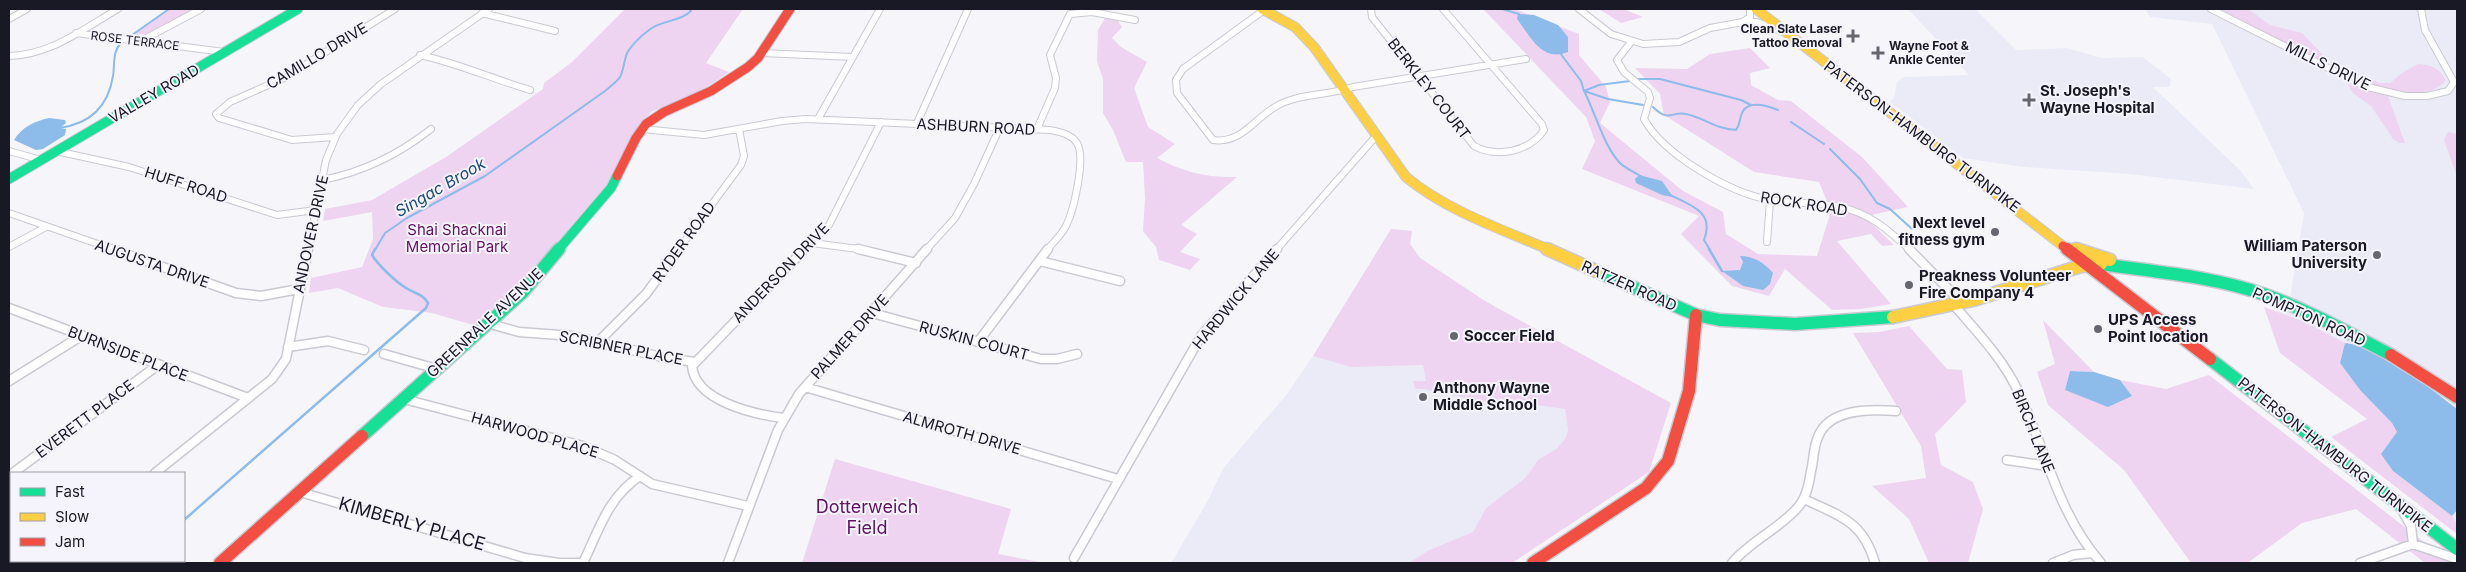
<svg xmlns="http://www.w3.org/2000/svg" width="2466" height="572" font-family="Inter,sans-serif">
<rect width="100%" height="100%" fill="#f6f6fa"/>
<path fill="#ebebf7" d="M1908,9h67l41,41 51,-2 34,10 42,-1 28,22 -1,8h-17l87,83 14,19 -125,-15 -106,-7 -60,-9 -73,-56 4,-5 3,-15 7,-5 65,-2z
M2145,9h312v515l-5,-8 -59,-45 -33,-81 -20,-27 4,-21 -67,-30 13,-15 14,-84 -92,-189 -62,-7z
M1391,229l21,2 -2,13 10,14 65,43 80,108 3,21 -3,9 -9,10 -18,11 -13,18 -39,30 -13,24 -44,18 -20,13h-238l35,-59 18,-37 63,-73 26,-38z"/>
<path fill="#eed4f0" d="M169,9h25l-47,25 -15,1z
M625,9h118l-37,54 23,9 -30,20 -48,20 -17,20 -29,56 -75,88 -57,49 -41,-12 -49,-6 -45,-19 -29,5 2,-15 51,-11 11,-28 -1,-27 -49,9 2,-12 47,-9 74,-43 97,-68 1,-6 28,-21z
M1483,9h32l64,25v21l27,32 4,15 -10,21 83,68 40,21 3,22 32,20 59,2 14,-45 -12,-29 -65,-10 -90,-57 -4,-21 -25,-26 52,1 23,-15 40,-6 20,20 -20,5 1,12 27,15 13,1 71,56 46,50 -46,10 11,8 21,20 -12,1 -11,-12 -34,7 54,63 -30,5 -29,1 -47,-41 -16,27 -37,-10 -51,-52 18,-18 -117,-47 13,-28 -9,-24z
M1599,9h24l20,8 -22,6z
M2220,9h28l22,16 32,8 23,24 2,6 -7,-1z
M1105,18l13,3 4,6 -10,11 9,9 26,15 -13,26 14,39 27,17 -18,14c26,14 51,20 80,19l-56,48 16,9 -17,18 20,7 -10,11 -31,-10 -3,-13 -13,-16 2,-33 -2,-36h-17l-13,-32 -10,-17v-34l-6,-18 1,-31z
M2418,64c14,1 21,4 28,16 -21,25 -64,9 -89,-1l4,-3 19,7h10l12,-10z
M2347,84l41,12 17,47h-6l-6,-4 -22,-33 -18,-13z
M2448,132l9,2v43l-13,-37z
M1391,229l21,2 -2,13 10,14 65,43 186,102 -22,69 -137,91h-103l20,-13 44,-18 13,-24 39,-30 13,-18 18,-11 9,-10 3,-9 -3,-21 -58,-8 -7,4 -76,-16h-9l-2,-8h13l-3,-16 -72,2 -38,-11z
M2264,307l36,13 45,23 -5,20 20,27 32,33 5,9 -4,39 59,45 5,8v10l-126,-97 36,-18 -87,-66z
M2043,320l51,52 -24,-1 -5,19 14,5 53,1 -12,-16 46,9 43,-14 242,188h-26l-69,-54 -54,14 -53,39 -58,1 -67,-93 -76,-65 -11,-33 18,-8z
M1909,326l38,43 15,1 4,32 -31,32 6,31 32,17 10,27 -15,54h-39l-20,-44 -37,-33 54,-8 -5,-32 -68,-113 26,-1z
M835,459l176,50 -13,45 47,9h-243z"/>
<path fill="#8dbbea" d="M1518,14l16,1 24,10 10,12v15c-24,10 -36,-12 -48,-29l-3,-4z
M49,118l16,2 1,3 -6,5 6,1 -1,6 -22,14 -7,1 -22,-10c8,-13 21,-19 35,-22z
M1639,175l23,6 11,16 -11,-2 -26,-12 -1,-4z
M1740,256c13,0 25,7 33,17l-3,11 -7,6 -20,-4 -21,-15 18,-1 3,-8z
M2345,343c34,3 84,45 112,66v101l-5,6 -59,-45 -12,-17 16,-22 -5,-9 -32,-33 -20,-27z
M2070,371l24,1 26,8 12,16 -24,11 -43,-17z"/>
<g fill="none" stroke-linecap="round" stroke-linejoin="round">
<path stroke="#8dbbea" stroke-width="2" d="M1502,9l17,5
M132,35l37,-26
M1560,53l21,28 3,10 24,8 35,6
M1638,79h22l81,21 10,5
M1630,81l-31,4 -15,6c11,21 19,53 35,71 5,6 16,10 23,15
M1653,107c16,16 18,4 33,7 19,4 29,15 50,16 5,-7 3,-12 7,-19 7,-11 25,-5 35,-1
M1791,122l33,22
M59,128c30,-4 49,-20 54,-52 2,-11 -1,-24 8,-33
M1830,149l30,30 17,24 13,6 22,20
M1670,195c21,10 45,17 34,45l6,10
M375,250l10,-17 22,-15 78,-42 120,-85c20,-16 15,-13 21,-35 2,-8 16,-21 23,-26 12,-10 31,-8 42,-19l-2,-2"/>
<path stroke="#8dbbea" stroke-width="2.5" d="M1709,249l13,22
M184,520l242,-212 2,-5c-6,-10 -13,-9 -22,-15 -10,-6 -28,-23 -34,-33l3,-6
M130,563l4,-2"/>
<defs>
<path id="street-far1" d="M1371,9l1,8 102,129c23,12 55,6 70,-16l-2,-6 -99,-115
M1579,9l32,25 32,10 36,-2 31,-14 33,-6h14l29,11
M2211,9l153,77 41,10h22l21,-5 6,-9 -29,-52 -4,-21
M1264,10l-81,59 -7,11 1,13 36,47c28,4 41,-21 62,-33 22,-14 53,-11 78,-20l173,-28
M482,13l73,18
M9,19l18,-10
M1743,22l7,-5v-8
M76,33l148,19
M141,41l60,-32
M1631,42l-14,18 7,12 24,20 2,6 -6,21c20,36 86,74 126,81 28,5 57,1 84,11 21,7 40,24 56,39
M761,53l92,4
M420,55c37,8 73,24 110,35
M9,56c42,-1 74,-27 109,-47
M818,119l62,-110
M917,123l51,-114
M642,129l62,6 78,-14 24,-2 244,11c10,2 21,4 27,13 9,15 -3,67 -11,83 -4,8 -13,17 -19,24
M1037,129l18,-41 1,-10 -6,-23 20,-41 22,-2 43,8
M335,137l-43,3 -73,-22 -3,-4 14,-12 54,-24 111,-69
M9,151l32,9
M56,151l73,16 148,48 39,-5
M322,180c42,-8 76,-25 109,-51
M9,213l106,37
M1767,242l3,-42
M812,243l54,7
M9,247l37,-20
M308,250l18,-90 11,-26 21,-29 23,-21 108,-75
M678,250l63,-85 3,-9 -5,-27
M804,250l25,-25 52,-103
M926,250l29,-32 19,-34 26,-57
M1276,250l101,-115"/>
<path id="street" d="M112,249l124,44 25,3 38,-7
M858,249l58,14
M1909,249l53,54
M1040,261l80,20
M1954,305c23,27 49,54 64,86 29,60 38,120 83,172
M9,308l239,90
M872,313l169,46h16l20,-5
M487,323l32,9 54,4 93,22 29,4
M598,342l48,-48 33,-45
M978,342l70,-93
M288,347l40,-6 36,9
M384,354l53,15
M9,381l72,-45
M805,387l313,92
M404,399l179,47 32,14 37,24 96,22
M783,418c-30,-4 -88,-17 -91,-52l113,-117
M2007,460l41,6
M13,473l145,-108
M155,473l117,-94 14,-20 22,-110
M300,492l225,66 34,5h24
M1804,499c36,17 59,22 71,64
M2402,510l9,16 2,18
M1074,558l127,-222 76,-87
M40,563l4,-2
M583,563c16,-33 25,-66 57,-87
M728,563l50,-133 21,-36 128,-145
M1732,563c19,-23 48,-34 67,-57 8,-10 10,-23 12,-35 3,-11 2,-23 7,-34 11,-29 53,-28 78,-26
M2053,563l20,-8 18,-2
M2360,563l53,-19 44,15"/>
<path id="fast-far1" d="M9,179l289,-170
M558,250l53,-62 6,-12"/>
<path id="fast" d="M2101,264c54,8 110,12 162,30 45,16 86,39 128,61
M1596,271l100,44 24,5 75,4 98,-7
M2210,359l247,190
M362,436l161,-144 36,-43"/>
<path id="slow-far1" d="M1262,9l33,18 19,20 92,130c41,34 95,52 144,73
M1756,9l307,237
M2072,248l8,2"/>
<path id="slow" d="M1547,249l49,22
M2076,249l34,11
M1893,317l80,-17 108,-34 20,-2"/>
<path id="jam-far1" d="M617,176l19,-38 10,-14 18,-12 47,-21 37,-24 10,-9 32,-49
M2063,246l6,4"/>
<path id="jam" d="M2067,249l143,110
M2391,355l66,42
M220,563l142,-127
M1533,563l113,-75 22,-27 21,-70 7,-76"/>
</defs>
<use href="#street-far1" stroke="#cac9d2" stroke-width="8"/>
<use href="#street" stroke="#cac9d2" stroke-width="11"/>
<use href="#fast-far1" stroke="#cac9d2" stroke-width="11"/>
<use href="#fast" stroke="#cac9d2" stroke-width="15"/>
<use href="#slow-far1" stroke="#cac9d2" stroke-width="11"/>
<use href="#slow" stroke="#cac9d2" stroke-width="15"/>
<use href="#jam-far1" stroke="#cac9d2" stroke-width="11"/>
<use href="#jam" stroke="#cac9d2" stroke-width="15"/>
<use href="#street-far1" stroke="#fefefe" stroke-width="6"/>
<use href="#street" stroke="#fefefe" stroke-width="8"/>
<use href="#fast-far1" stroke="#16e098" stroke-width="9"/>
<use href="#fast" stroke="#16e098" stroke-width="12"/>
<use href="#slow-far1" stroke="#ffcf43" stroke-width="9"/>
<use href="#slow" stroke="#ffcf43" stroke-width="12"/>
<use href="#jam-far1" stroke="#f24e42" stroke-width="9"/>
<use href="#jam" stroke="#f24e42" stroke-width="12"/>
</g>
<g fill="#666670" stroke="#f5f4fc" stroke-width="2">
<path d="M1850.5 28.5h5v5h5v5h-5v5h-5v-5h-5v-5h5z"/>
<path d="M1875.5 45.5h5v5h5v5h-5v5h-5v-5h-5v-5h5z"/>
<path d="M2026.5 92.5h5v5h5v5h-5v5h-5v-5h-5v-5h5z"/>
<circle cx="1995" cy="232" r="5"/>
<circle cx="2377" cy="255" r="5"/>
<circle cx="1909" cy="285" r="5"/>
<circle cx="2098" cy="329" r="5"/>
<circle cx="1454" cy="336" r="5"/>
<circle cx="1423" cy="397" r="5"/>
</g>
<g text-anchor="middle" stroke-width="4" stroke-linejoin="round" paint-order="stroke">
<g font-size="12" font-weight="bold" fill="#191825" stroke="#f5f4fc" text-anchor="end">
<text x="1842" y="33">Clean Slate Laser<tspan x="1842" dy="14">Tattoo Removal</tspan></text>
<text x="1889" y="50" text-anchor="start">Wayne Foot &amp;<tspan x="1889" dy="14">Ankle Center</tspan></text>
</g>
<g font-size="12" fill="#191825" stroke="#f5f4fc">
<text transform="translate(135 41) rotate(7)" y="4">ROSE TERRACE</text>
</g>
<g font-size="15" fill="#191825" stroke="#f5f4fc">
<text transform="translate(317 56) rotate(-31)" y="5">CAMILLO DRIVE</text>
<text transform="translate(2328 66) rotate(26)" y="5">MILLS DRIVE</text>
<text transform="translate(1429 89) rotate(52)" y="5">BERKLEY COURT</text>
<text transform="translate(154 94) rotate(-30)" y="5">VALLEY ROAD</text>
<text transform="translate(976 127) rotate(3)" y="5">ASHBURN ROAD</text>
<text transform="translate(1922 137) rotate(37)" y="5">PATERSON-HAMBURG TURNPIKE</text>
<text transform="translate(186 185) rotate(18)" y="5">HUFF ROAD</text>
<text transform="translate(1804 204) rotate(9)" y="5">ROCK ROAD</text>
<text transform="translate(311 234) rotate(-78)" y="5">ANDOVER DRIVE</text>
<text transform="translate(684 242) rotate(-54)" y="5">RYDER ROAD</text>
<text transform="translate(152 264) rotate(19)" y="5">AUGUSTA DRIVE</text>
<text transform="translate(781 273) rotate(-46)" y="5">ANDERSON DRIVE</text>
<text transform="translate(1629 286) rotate(24)" y="5">RATZER ROAD</text>
<text transform="translate(1236 299) rotate(-50)" y="5">HARDWICK LANE</text>
<text transform="translate(2309 317) rotate(24)" y="5">POMPTON ROAD</text>
<text transform="translate(485 323) rotate(-43)" y="5">GREENRALE AVENUE</text>
<text transform="translate(850 337) rotate(-48)" y="5">PALMER DRIVE</text>
<text transform="translate(974 341) rotate(15)" y="5">RUSKIN COURT</text>
<text transform="translate(621 348) rotate(11)" y="5">SCRIBNER PLACE</text>
<text transform="translate(128 354) rotate(21)" y="5">BURNSIDE PLACE</text>
<text transform="translate(85 419) rotate(-37)" y="5">EVERETT PLACE</text>
<text transform="translate(2033 431) rotate(68)" y="5">BIRCH LANE</text>
<text transform="translate(962 433) rotate(16)" y="5">ALMROTH DRIVE</text>
<text transform="translate(535 435) rotate(16)" y="5">HARWOOD PLACE</text>
<text transform="translate(2335 455) rotate(38)" y="5">PATERSON-HAMBURG TURNPIKE</text>
</g>
<g font-size="15" font-weight="bold" fill="#191825" stroke="#f5f4fc" text-anchor="start">
<text x="2040" y="96">St. Joseph's<tspan x="2040" dy="17">Wayne Hospital</tspan></text>
<text x="1985" y="228" text-anchor="end">Next level<tspan x="1985" dy="17">fitness gym</tspan></text>
<text x="2367" y="251" text-anchor="end">William Paterson<tspan x="2367" dy="17">University</tspan></text>
<text x="1919" y="281">Preakness Volunteer<tspan x="1919" dy="17">Fire Company 4</tspan></text>
<text x="2108" y="325">UPS Access<tspan x="2108" dy="17">Point location</tspan></text>
<text x="1464" y="341">Soccer Field</text>
<text x="1433" y="393">Anthony Wayne<tspan x="1433" dy="17">Middle School</tspan></text>
</g>
<g font-size="15" fill="#611264" stroke="#f5f4fc">
<text x="457" y="235">Shai Shacknai<tspan x="457" dy="17">Memorial Park</tspan></text>
</g>
<g font-size="16" font-style="italic" fill="#1e4d78" stroke="#f5f4fc">
<text transform="translate(440 187) rotate(-30)" y="6">Singac Brook</text>
</g>
<g font-size="18" fill="#611264" stroke="#f5f4fc">
<text x="867" y="513">Dotterweich<tspan x="867" dy="21">Field</tspan></text>
</g>
<g font-size="18" fill="#191825" stroke="#f5f4fc">
<text transform="translate(412 524) rotate(16)" y="6">KIMBERLY PLACE</text>
</g>
</g>
<rect width="2466" height="572" fill="none" stroke="#191825" stroke-width="20"/>
<rect x="10" y="472" width="175" height="90" fill="#f5f4fc" stroke="#9d9ca6"/>
<rect x="20" y="488" width="25" height="8" fill="#16e098" stroke="#9d9ca6"/>
<text x="55" y="497" font-size="15" fill="#191825">Fast</text>
<rect x="20" y="513" width="25" height="8" fill="#ffcf43" stroke="#9d9ca6"/>
<text x="55" y="522" font-size="15" fill="#191825">Slow</text>
<rect x="20" y="538" width="25" height="8" fill="#f24e42" stroke="#9d9ca6"/>
<text x="55" y="547" font-size="15" fill="#191825">Jam</text>
</svg>
